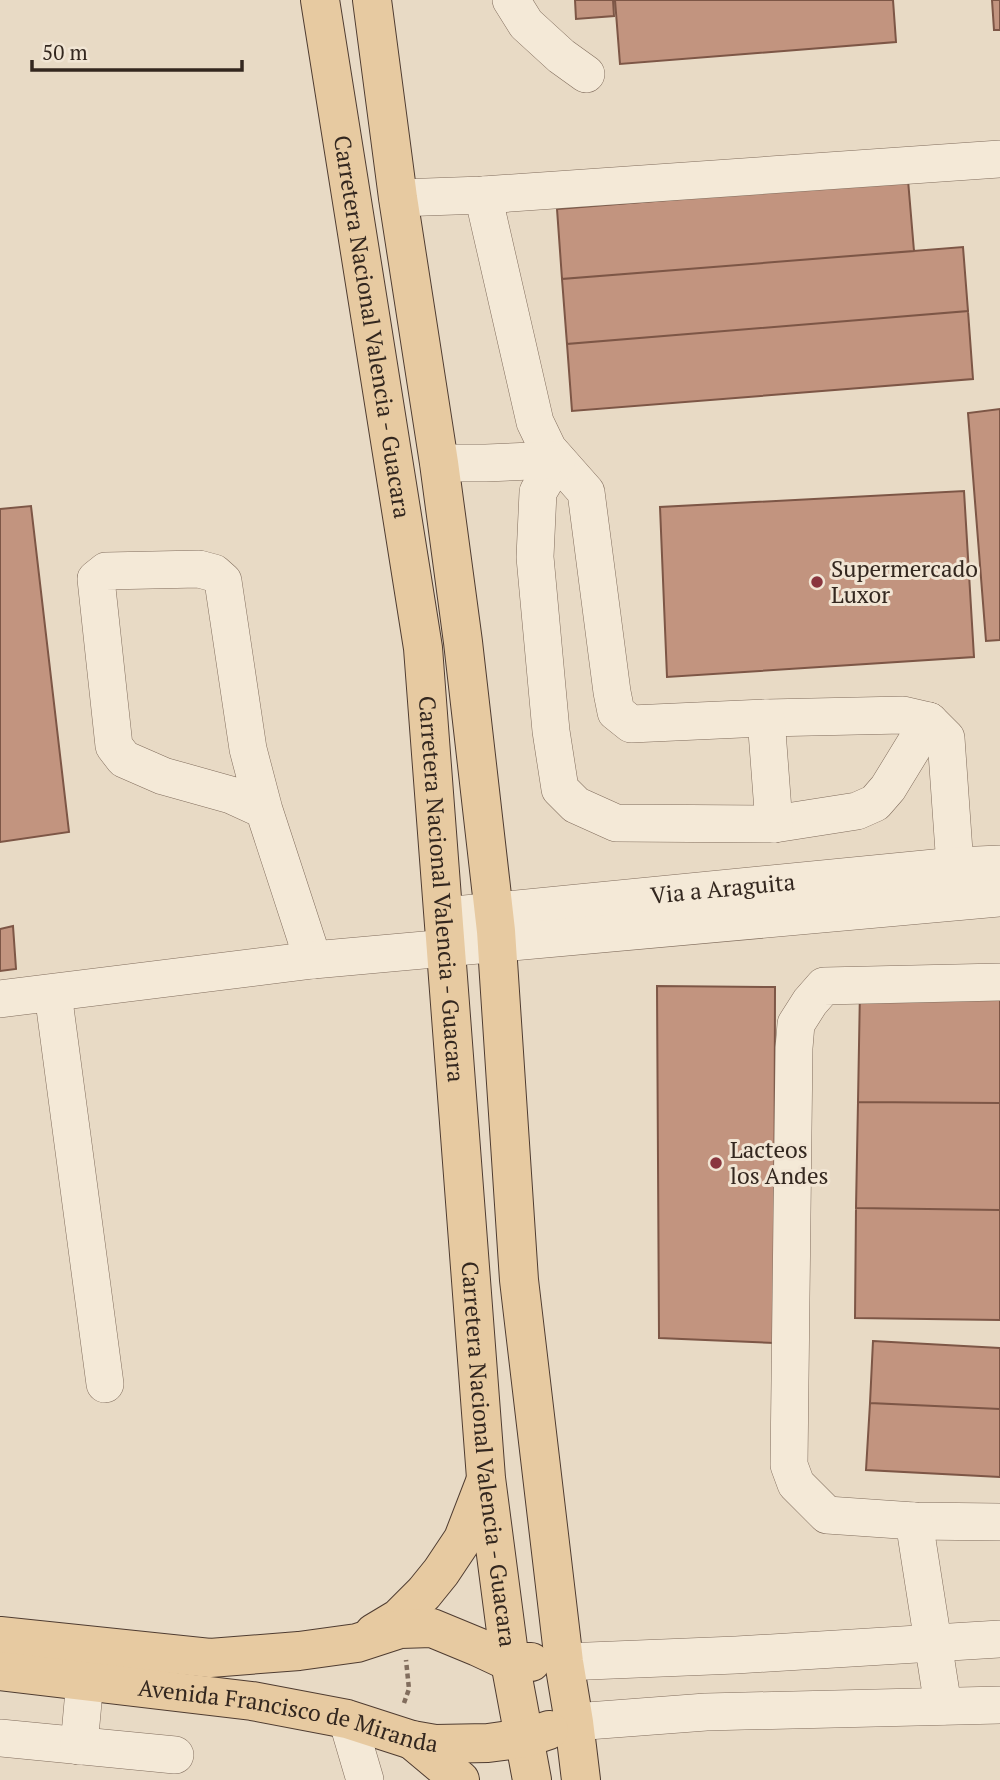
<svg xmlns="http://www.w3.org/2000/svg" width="1000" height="1780" font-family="'PT Serif',serif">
<rect width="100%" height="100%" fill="#e8dac5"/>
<path fill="#c2947f" stroke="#7d5646" stroke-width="2" d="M575,0h38l1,16 -38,3z
M615,0h278l3,42 -276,22z
M992,0h8v30h-6z
M908,180l6,71 -352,28 -5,-70z
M963,247l5,64 -401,33 -5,-65z
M968,311l5,68 -401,32 -5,-67z
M1000,409v231l-14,1 -18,-228z
M964,491l10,166 -307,20 -7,-170z
M31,506l38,326 -69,10v-333z
M13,926l3,43 -16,2v-42z
M657,986l118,1 -1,356 -115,-5z
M860,989l140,1v113l-142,-1z
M858,1102l142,1v107l-144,-2z
M856,1208l144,2v110l-145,-2z
M873,1341l127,7v61l-130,-6z
M870,1403l130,6v68l-134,-7z"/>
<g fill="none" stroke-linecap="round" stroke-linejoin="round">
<defs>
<g id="minor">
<path d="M511,0l15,24 35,32 25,18"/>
<path d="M483,195l52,227 13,27 38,43 26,200 4,20 15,12 135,-6 137,-3 26,6 17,17 9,128 -1,35"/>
<path d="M398,198l85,-3 517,-36"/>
<path d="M557,460l-19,32 -3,65 16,174 9,58 16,16 40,18 158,1 83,-13 18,-8 13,-15 41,-67"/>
<path d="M439,463h47l71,-3"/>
<path d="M766,718l8,106"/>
<path d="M264,810l-33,-15 -68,-19 -39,-17 -10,-13 -18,-167 10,-8 93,-2 15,4 9,8 25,168 16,61 49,150"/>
<path id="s1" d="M444,916l511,-50 45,-2"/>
<path d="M1000,982l-176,4 -14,16 -14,22 -2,24 -5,417 7,19 31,31 87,6 86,1"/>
<path d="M53,993l52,391"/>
<path d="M0,999l313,-39 687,-62"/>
<path d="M914,1521l29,185"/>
<path d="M564,1662l172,-7 264,-16"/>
<path d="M347,1719l18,61"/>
<path d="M574,1722l132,-10 294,-7"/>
<path d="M0,1738l175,17"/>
<path d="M79,1746l6,-66"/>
</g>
<g id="major">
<path id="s2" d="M320,0l103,648 63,830 24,184 22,118"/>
<path d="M372,0l26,198 41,265 24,179 33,289 23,349 45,382 10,60 7,58"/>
<path d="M374,1633l25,-15 25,-25 17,-21 22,-33 22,-57"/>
<path d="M0,1636l210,22 89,-7 58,-8 43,-14 32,-1 46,19 32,15h21"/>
<path id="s3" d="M0,1671l252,30 95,18 65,21 23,4 53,-1 37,-5 24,-8"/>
<path d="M412,1740l48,40"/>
</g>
</defs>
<use href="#minor" stroke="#816d5d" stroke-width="38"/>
<use href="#major" stroke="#4f3c31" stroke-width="40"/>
<path stroke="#816d5d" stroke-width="4.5" stroke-dasharray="5 3.5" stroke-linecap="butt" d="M404,1703l5,-14 -3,-29"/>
<use href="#minor" stroke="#f4e9d7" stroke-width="37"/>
<use href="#major" stroke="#e7caa1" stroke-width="38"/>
</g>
<g fill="#89353e" stroke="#f1e5d4" stroke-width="2.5">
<circle cx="817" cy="582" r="7"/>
<circle cx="716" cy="1163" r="7"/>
</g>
<g text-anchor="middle" stroke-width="6" stroke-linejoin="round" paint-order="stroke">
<g font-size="23" fill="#33271f" stroke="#f1e5d4">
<text dy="8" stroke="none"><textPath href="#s2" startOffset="331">Carretera Nacional Valencia - Guacara</textPath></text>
<text dy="8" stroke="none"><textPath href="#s2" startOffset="898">Carretera Nacional Valencia - Guacara</textPath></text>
<text dy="8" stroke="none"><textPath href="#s1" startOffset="280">Via a Araguita</textPath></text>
<text dy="8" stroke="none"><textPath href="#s2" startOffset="1465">Carretera Nacional Valencia - Guacara</textPath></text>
<text dy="8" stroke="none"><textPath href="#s3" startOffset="292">Avenida Francisco de Miranda</textPath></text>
</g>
<g font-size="23" fill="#33271f" stroke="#f1e5d4" text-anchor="start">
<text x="831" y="577">Supermercado<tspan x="831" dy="26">Luxor</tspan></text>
<text x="730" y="1158">Lacteos<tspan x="730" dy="26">los Andes</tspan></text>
</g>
</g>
<path d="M32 60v10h210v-10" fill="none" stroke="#33271f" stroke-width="3.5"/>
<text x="42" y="60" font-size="21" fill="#33271f" stroke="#f1e5d4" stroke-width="5" paint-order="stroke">50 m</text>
</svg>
